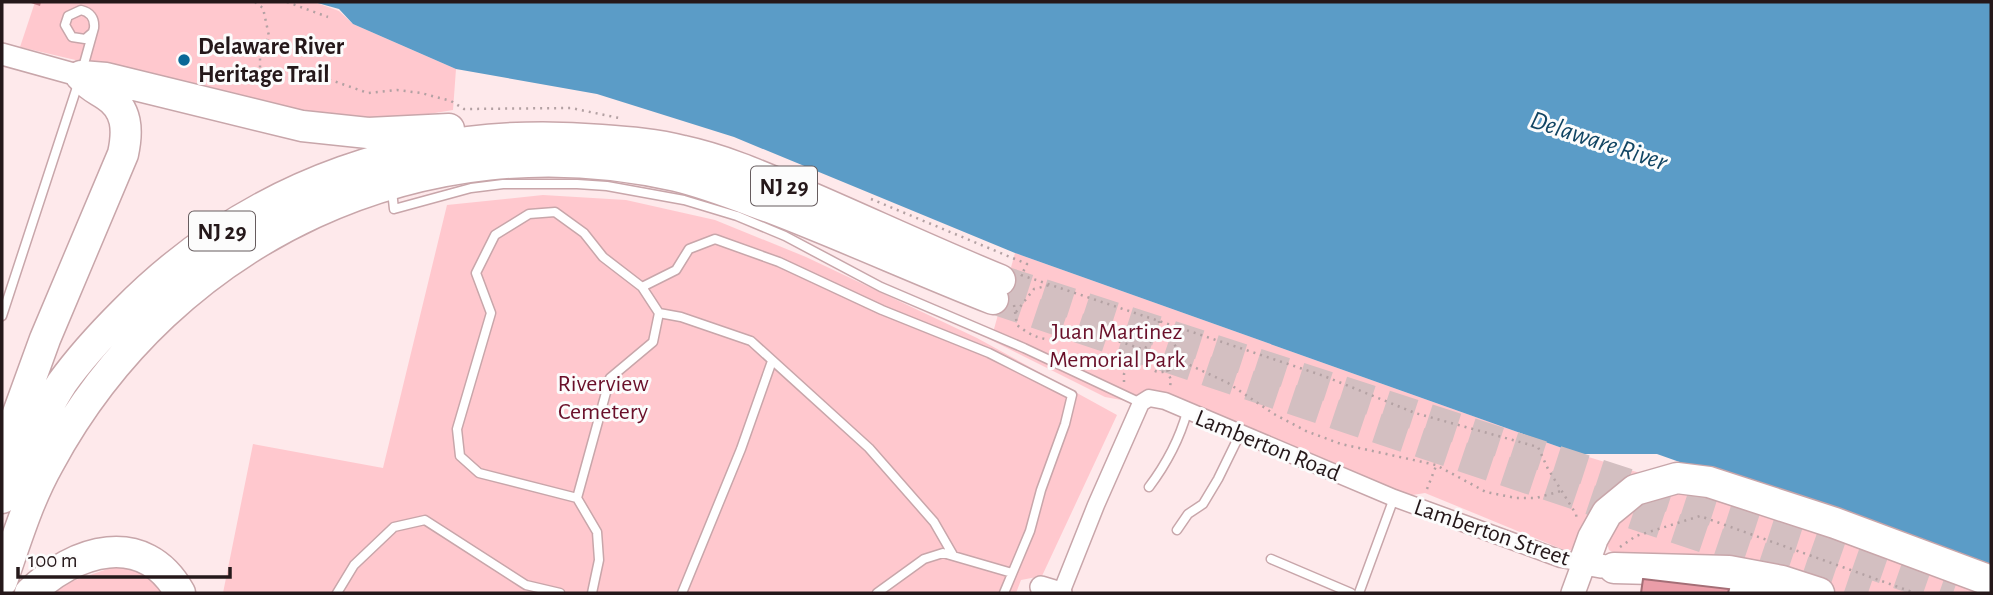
<svg xmlns="http://www.w3.org/2000/svg" width="1993" height="595" font-family="'Alegreya Sans',sans-serif">
<rect width="100%" height="100%" fill="#fee9eb"/>
<path fill="#ffc8ce" d="M35,2h279l25,9 14,13 103,45 -3,41 -54,9h-55l-38,-5 -286,-67z
M543,195l83,5 89,20 91,37 171,81 140,77 -75,161 -21,4 -5,13h-793l30,-149 130,24 64,-263z
M1015,253l564,201 64,20 -74,78 -144,-59 -31,5 -207,-86 -82,-15 -114,-57z
M1692,483l295,110h-153l-72,-23 -141,-13 -12,-7 -4,-14 13,-23z
M119,565l31,10 17,18h-113l7,-8z"/>
<path fill="#5b9cc7" d="M314,2h1677v570l-334,-118h-78l-564,-201 -281,-116 -137,-43 -141,-25 -103,-45 -14,-15z"/>
<g fill="none" stroke-linecap="round" stroke-linejoin="round">
<path stroke="#d3bfc1" stroke-width="30" stroke-dasharray="30 15" stroke-linecap="butt" d="M1000,280l805,261 148,52
M993,299l875,294"/>
<defs>
<path id="service" d="M82,71l12,-43c1,-10 -4,-16 -13,-18l-13,6 -3,9 7,12 13,2 7,-6
M392,191l2,18 77,-21 32,-4h74l30,2 77,14 53,16 48,20 96,51 143,61 117,55
M659,313l22,4 70,24 118,107 65,74 19,33
M2,316l76,-232
M1149,487c18,-24 30,-46 38,-75
M577,498l33,-120 43,-36 6,-29 -17,-26 34,-17 13,-21 26,-10 64,23 103,48 107,43 83,42 -7,29 -24,66 -11,41 -26,62
M1177,530l11,-16 15,-10 15,-25 22,-45
M1271,559l80,34
M337,593l17,-28 40,-38 31,-7 101,65 34,8
M592,593l7,-33 -2,-28 -20,-34 -98,-25 -19,-17 -3,-27 34,-116 -15,-40 19,-38 34,-21 26,-2 29,21 19,24 39,30
M682,593l59,-144 31,-88
M877,593l47,-34 19,-6 69,20
M1359,593l35,-95"/>
<path id="minor" d="M1706,582l49,11
M1061,593l35,-88 45,-102 8,-5 16,3 229,97 167,61 23,4"/>
<path id="tertiary" d="M2,54l79,22
M1041,587l20,6"/>
<path id="secondary" d="M1573,593l11,-30 17,3"/>
<path id="motorway" d="M81,76l25,2 196,48 66,7 81,-4
M2,457l43,-118 78,-185c5,-23 5,-45 -17,-59 -9,-6 -15,-8 -22,-16
M2,498c19,-36 38,-81 60,-115 18,-25 40,-49 62,-71 127,-129 298,-188 477,-172 28,2 55,4 82,11 42,9 82,27 122,44 65,28 129,58 195,85
M1584,563l9,-25 14,-25 28,-23 42,-12 32,4 126,41 156,58
M1614,568l115,3 53,10 37,12
M2,581c14,-40 26,-81 47,-118 122,-226 375,-345 627,-287 33,8 65,21 98,33 73,28 145,61 219,90
M30,593c44,-43 114,-65 150,0"/>
</defs>
<use href="#service" stroke="#c8a6aa" stroke-width="11"/>
<use href="#minor" stroke="#c8a6aa" stroke-width="19"/>
<use href="#tertiary" stroke="#c8a6aa" stroke-width="24"/>
<use href="#secondary" stroke="#c8a6aa" stroke-width="26"/>
<use href="#motorway" stroke="#c8a6aa" stroke-width="33"/>
<path stroke="#b3a1a3" stroke-width="2.5" stroke-dasharray="2 5" stroke-linecap="butt" d="M255,2l8,6 6,28 -9,21v14l46,12 19,-5 43,15 29,-3 24,3 30,8 13,8 107,-1 48,10
M287,2l41,15
M871,199l156,65 -6,12
M1021,275l303,101 91,37 123,34 10,22 28,45 1,7
M1014,305l3,20c30,24 45,11 79,13 17,0 33,7 49,12
M1016,312l18,-23 16,-4
M1159,321l1,17
M1144 355a17 17 0 1 1 34 0a17 17 0 1 1-34 0Z
M1177,359l51,24 46,31 32,17 35,13 95,21 50,27 30,6h20l25,-7
M1167,370l4,10 -1,7
M1124,382v-8l6,-9 17,-1
M1427,489l9,-23
M1620,547l16,-11 64,-20 215,77"/>
<use href="#service" stroke="#fff" stroke-width="8"/>
<use href="#minor" stroke="#fff" stroke-width="16"/>
<use href="#tertiary" stroke="#fff" stroke-width="21"/>
<use href="#secondary" stroke="#fff" stroke-width="23"/>
<use href="#motorway" stroke="#fff" stroke-width="30"/>
</g>
<path fill="#ca8790" d="M28,2h13l-1,4z"/>
<path fill="#eb9da8" stroke="#a46e76" stroke-width="2" d="M1643,579l86,10 -1,4h-87z"/>
<circle fill="#0a6897" stroke="#fcfcfc" stroke-width="2.5" cx="184" cy="60" r="7"/>
<g text-anchor="middle" stroke-width="6" stroke-linejoin="round" paint-order="stroke">
<g fill="#fcfcfc" stroke="#665c5e" stroke-width="2">
<rect x="751" y="166.5" width="66" height="39" rx="5"/>
<rect x="189" y="211.5" width="66" height="39" rx="5"/>
</g>
<g font-size="23" font-weight="bold" fill="#25181a">
<text x="784" y="194">NJ 29</text>
<text x="222" y="239">NJ 29</text>
</g>
<g font-size="24" font-weight="bold" fill="#25181a" stroke="#fcfcfc" text-anchor="start">
<text x="198" y="54">Delaware River<tspan x="198" dy="28">Heritage Trail</tspan></text>
</g>
<g font-size="24" fill="#690f29" stroke="#fcfcfc">
<text x="1117" y="339">Juan Martinez<tspan x="1117" dy="28">Memorial Park</tspan></text>
<text x="603" y="391">Riverview<tspan x="603" dy="28">Cemetery</tspan></text>
</g>
<g font-size="24" fill="#25181a" stroke="#fcfcfc">
<text transform="translate(1268 445) rotate(22)" y="8">Lamberton Road</text>
<text transform="translate(1492 532) rotate(19)" y="8">Lamberton Street</text>
</g>
<g font-size="26" font-style="italic" fill="#114563" stroke="#fcfcfc">
<text transform="translate(1599 140) rotate(18)" y="9">Delaware River</text>
</g>
</g>
<rect width="1993" height="595" fill="none" stroke="#25181a" stroke-width="7"/>
<path d="M18 567v10h212v-10" fill="none" stroke="#25181a" stroke-width="3.5"/>
<text x="28" y="567" font-size="21" fill="#25181a" stroke="#fcfcfc" stroke-width="5" paint-order="stroke">100 m</text>
</svg>
